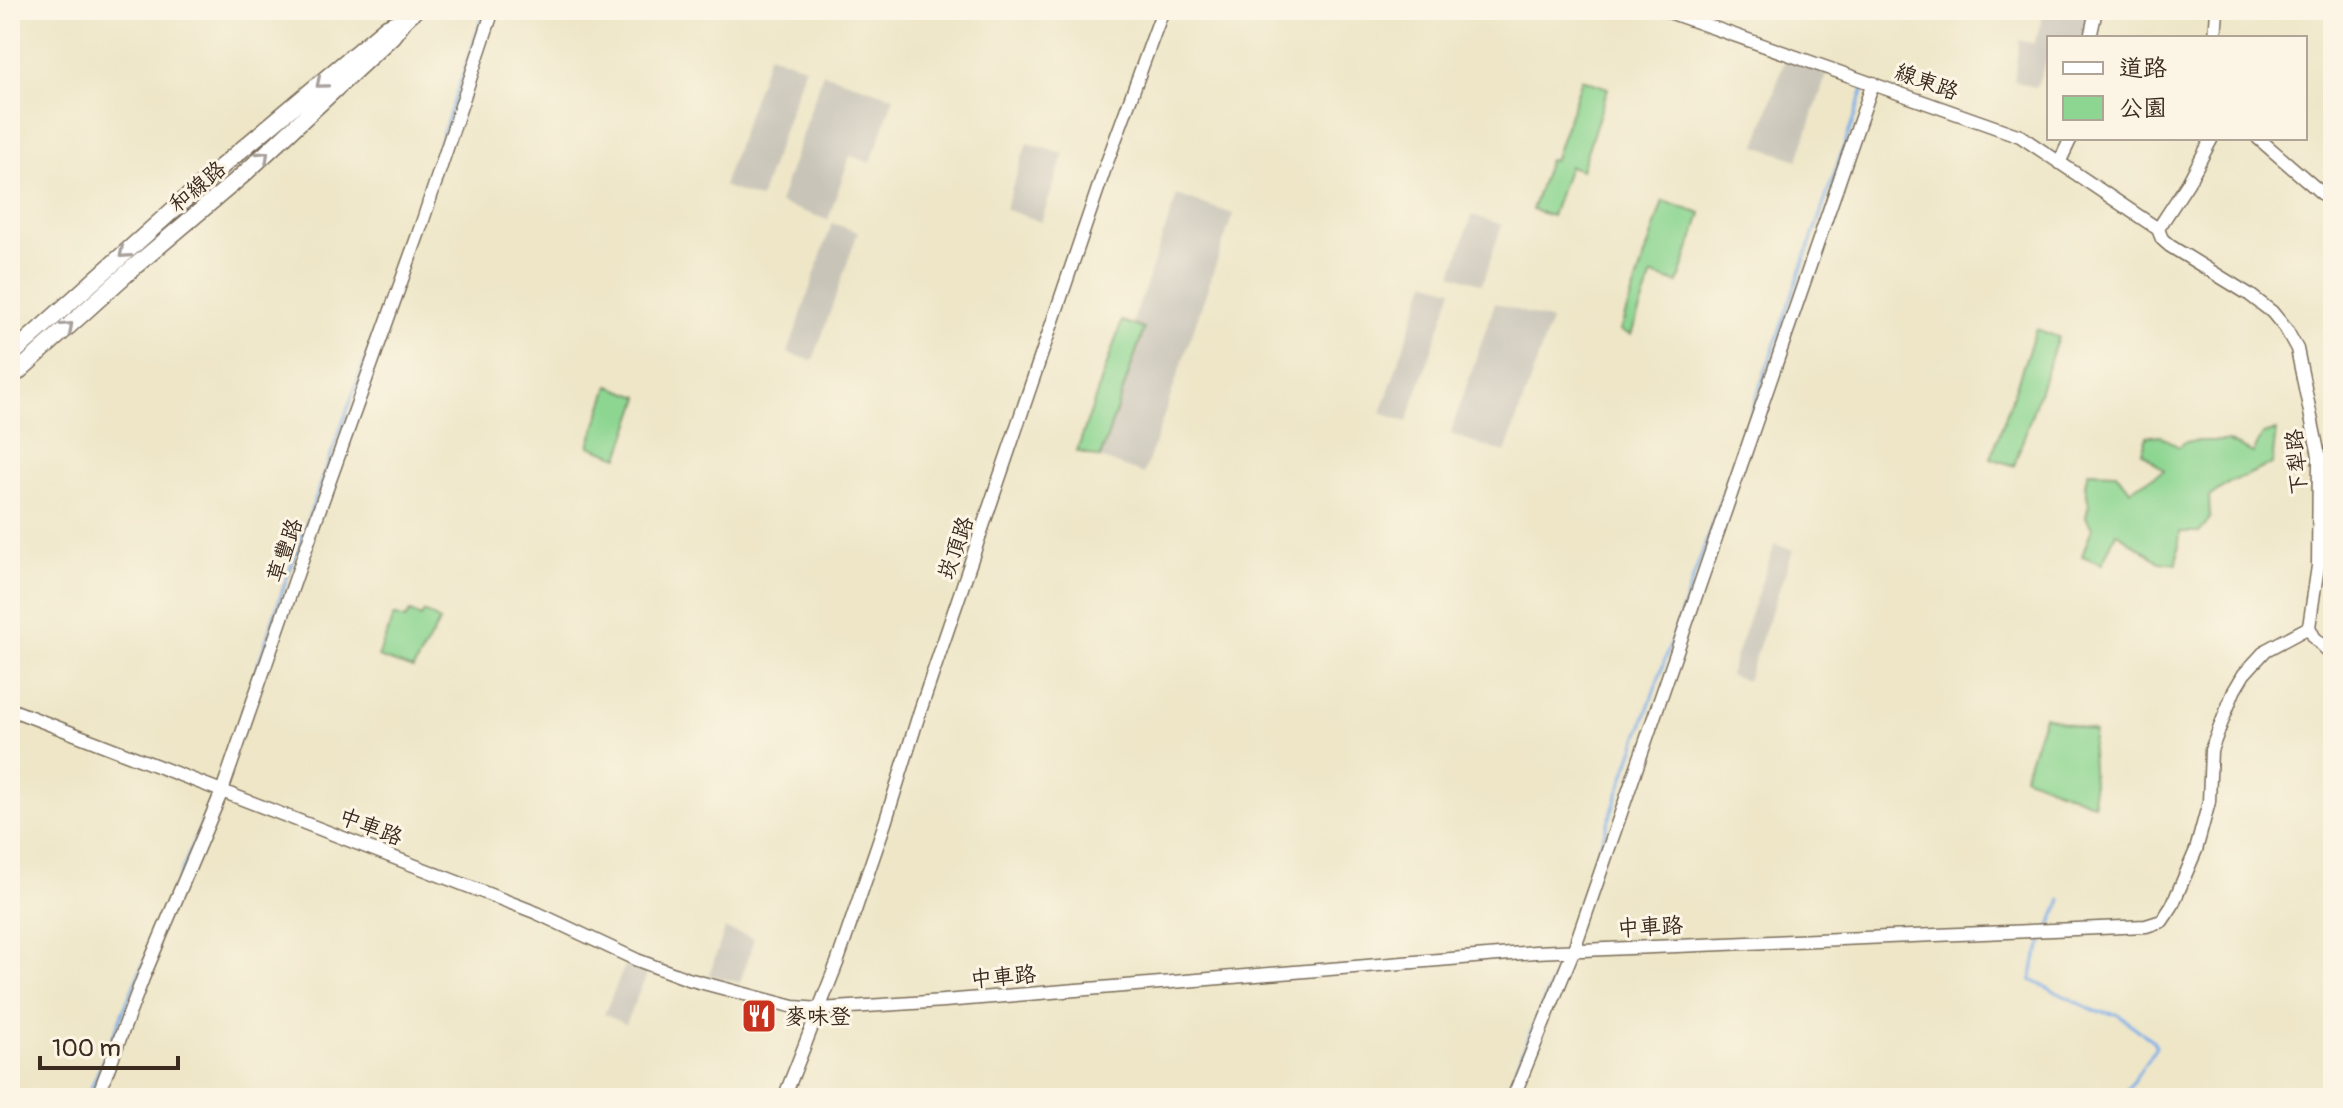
<svg xmlns="http://www.w3.org/2000/svg" width="2343" height="1108" font-family="Pangolin,'LXGW WenKai TC',sans-serif">
<rect width="100%" height="100%" fill="#fcf5e5"/>
<filter id="ink" filterUnits="userSpaceOnUse"><feTurbulence type="fractalNoise" baseFrequency=".0125" numOctaves="2"/><feDisplacementMap in="SourceGraphic" scale="16" xChannelSelector="R" yChannelSelector="G"/><feConvolveMatrix kernelMatrix="1 2 1 2 8 2 1 2 1" color-interpolation-filters="sRGB"/></filter>
<filter id="wash" filterUnits="userSpaceOnUse"><feTurbulence type="fractalNoise" baseFrequency=".006" numOctaves="4" result="noise"/><feDisplacementMap in="SourceGraphic" scale="32" xChannelSelector="R" yChannelSelector="G"/><feGaussianBlur stdDeviation="1.8" result="paint"/><feColorMatrix in="noise" values="0 0 0 0 0 0 0 0 0 0 0 0 0 0 0 0 0 1.4 0 .05"/><feComposite in="paint" operator="in"/></filter>
<g filter="url(#wash)">
<rect width="100%" height="100%" fill="#eee6c7"/>
<path fill="#c8c4b8" d="M2045,10h50l-7,28h-39v16l-13,34 -22,-7 5,-41 15,4z
M769,54l36,13 -45,132 -37,-13z
M1785,59l42,14 -29,87 -42,-14z
M823,73l71,24 -23,66 -21,-7 -22,64 -49,-17z
M1027,143l37,11 -23,68 -36,-13z
M1177,195l56,19 -89,260 -44,-16 44,-128 -12,-5z
M1472,215l30,10 -20,59 -30,-10z
M832,223l26,9 -45,129 -25,-8z
M1426,281l27,8 -46,133 -26,-9z
M1495,303l56,18 -46,132 -55,-19z
M1775,544l18,6 -46,131 -18,-6z
M725,929l29,9 -14,45 -31,-8z
M627,961l23,7 -25,56 -21,-10z"/>
<path fill="#8dd692" stroke="#648058" stroke-width="2" d="M1582,79l26,9 -27,82 -12,-4 -17,50 -20,-6 17,-50 5,1z
M1663,201l38,13 -23,69 -26,-8 -21,60 -11,-4z
M1122,321l22,8 -44,129 -23,-7z
M2036,329l22,8 -44,129 -23,-8z
M609,386l31,11 -21,60 -30,-11z
M2276,430l-4,34 -43,19 -20,14 1,21 -10,14h-20l-3,32 -17,-2 -44,-30 -14,32 -20,-8 10,-28 -6,-11 3,-13 -4,-20 3,-12 28,1 14,17 34,-20 -22,-18 5,-15 12,-2 20,12 7,-6h41l26,12 10,-19z
M410,612l11,5 3,-5 16,9 -27,48 -35,-12 16,-42 11,4z
M2044,716l50,16 -3,18 3,54 -70,-28z"/>
<g fill="none" stroke-linecap="round" stroke-linejoin="round">
<path stroke="#7aade7" stroke-width="3" d="M231,748l53,-162 86,-239 115,-337
M2050,926l11,-26
M2047,933l-12,27 -4,20 67,32 19,2 36,27 3,6 -34,51
M1565,946l299,-857
M87,1098l128,-306
M1504,1098l59,-144"/>
</g>
</g>
<g filter="url(#ink)">
<g fill="none" stroke-linecap="round" stroke-linejoin="round">
<defs>
<path id="minor" d="M1663,10l357,126 138,93
M2090,38l6,-28
M2215,38l2,-28
M2258,138l75,65
M2059,163l12,-25
M2158,229l4,10 8,7 80,49 22,17 14,17 11,20 22,107 -1,110 -9,61 5,10 19,19
M2158,229l30,-46 24,-45
M10,709l527,204 100,47 51,19 106,28 26,2 124,-8 591,-49 611,-26 16,-5 10,-15 24,-56 13,-48 2,-52 23,-59 10,-17 22,-24 43,-23
M97,1098l46,-120 79,-187 99,-286 98,-273 74,-222
M784,1098l53,-135 48,-140 35,-112 186,-546 57,-155
M1513,1098l61,-149 299,-866"/>
<path id="major" d="M10,356l211,-189 166,-140 9,-4
M10,379l124,-112 110,-93 148,-138 13,-17 10,-9"/>
</defs>
<use href="#minor" stroke="#7a6c59" stroke-width="15"/>
<use href="#major" stroke="#7a6c59" stroke-width="19"/>
<use href="#minor" stroke="#fff" stroke-width="12"/>
<use href="#major" stroke="#fff" stroke-width="16"/>
</g>
<defs><path id="oneway-chevron" d="M-2-3.5L2.5 0L-2 3.5" fill="none" stroke-width="1.6" stroke-linecap="round" stroke-linejoin="round" transform="scale(2)"/></defs>
<g stroke="#a79f9a">
<use href="#oneway-chevron" transform="translate(321 83) rotate(140)"/>
<use href="#oneway-chevron" transform="translate(264 156) rotate(-43)"/>
<use href="#oneway-chevron" transform="translate(124 253) rotate(139)"/>
<use href="#oneway-chevron" transform="translate(68 327) rotate(-42)"/>
</g>
</g>
<defs>
<symbol id="restaurant-square" viewBox="-11 -11 22 22"><rect x="-9" y="-9" width="18" height="18" rx="4" fill="#c8321e" stroke="#fcf5e5"/><path d="M-5-6h1v4h1v-4h1v4h1v-4h1v5L-1.5 .5V6h-2V.5L-5-1ZM5-6V6H3V1.5H1.5Q1.5-4 5-6Z" fill="#fff"/></symbol>
</defs>
<g fill-rule="evenodd">
<use href="#restaurant-square" x="739" y="996" width="40" height="40"/>
</g>
<g text-anchor="middle" stroke-width="6" stroke-linejoin="round" paint-order="stroke">
<g font-size="22" fill="#3b2a1e" stroke="#fcf5e5">
<text transform="translate(1927 81) rotate(20)" y="8">線東路</text>
<text transform="translate(197 186) rotate(-40)" y="8">和線路</text>
<text transform="translate(2296 462) rotate(-95)" y="8">下犁路</text>
<text transform="translate(955 548) rotate(-71)" y="8">崁頂路</text>
<text transform="translate(284 550) rotate(-71)" y="8">草豐路</text>
<text transform="translate(371 826) rotate(21)" y="8">中車路</text>
<text transform="translate(1650 926) rotate(-3)" y="8">中車路</text>
<text transform="translate(1003 976) rotate(-5)" y="8">中車路</text>
</g>
<g font-size="22" fill="#3b2a1e" stroke="#fcf5e5" text-anchor="start">
<text x="785" y="1024">麥味登</text>
</g>
</g>
<rect width="2343" height="1108" fill="none" stroke="#fcf5e5" stroke-width="40"/>
<rect x="2047" y="36" width="260" height="104" fill="#fcf5e5" stroke="#afa495" stroke-width="2"/>
<rect x="2063" y="62" width="40" height="12" fill="#ffffff" stroke="#afa495" stroke-width="2"/>
<text x="2119" y="76" font-size="24" fill="#3b2a1e">道路</text>
<rect x="2063" y="96" width="40" height="24" fill="#8dd692" stroke="#afa495" stroke-width="2"/>
<text x="2119" y="116" font-size="24" fill="#3b2a1e">公園</text>
<path d="M40 1056v12h138v-12" fill="none" stroke="#3b2a1e" stroke-width="4"/>
<text x="52" y="1056" font-size="24" fill="#3b2a1e" stroke="#fcf5e5" stroke-width="6" paint-order="stroke">100 m</text>
</svg>
